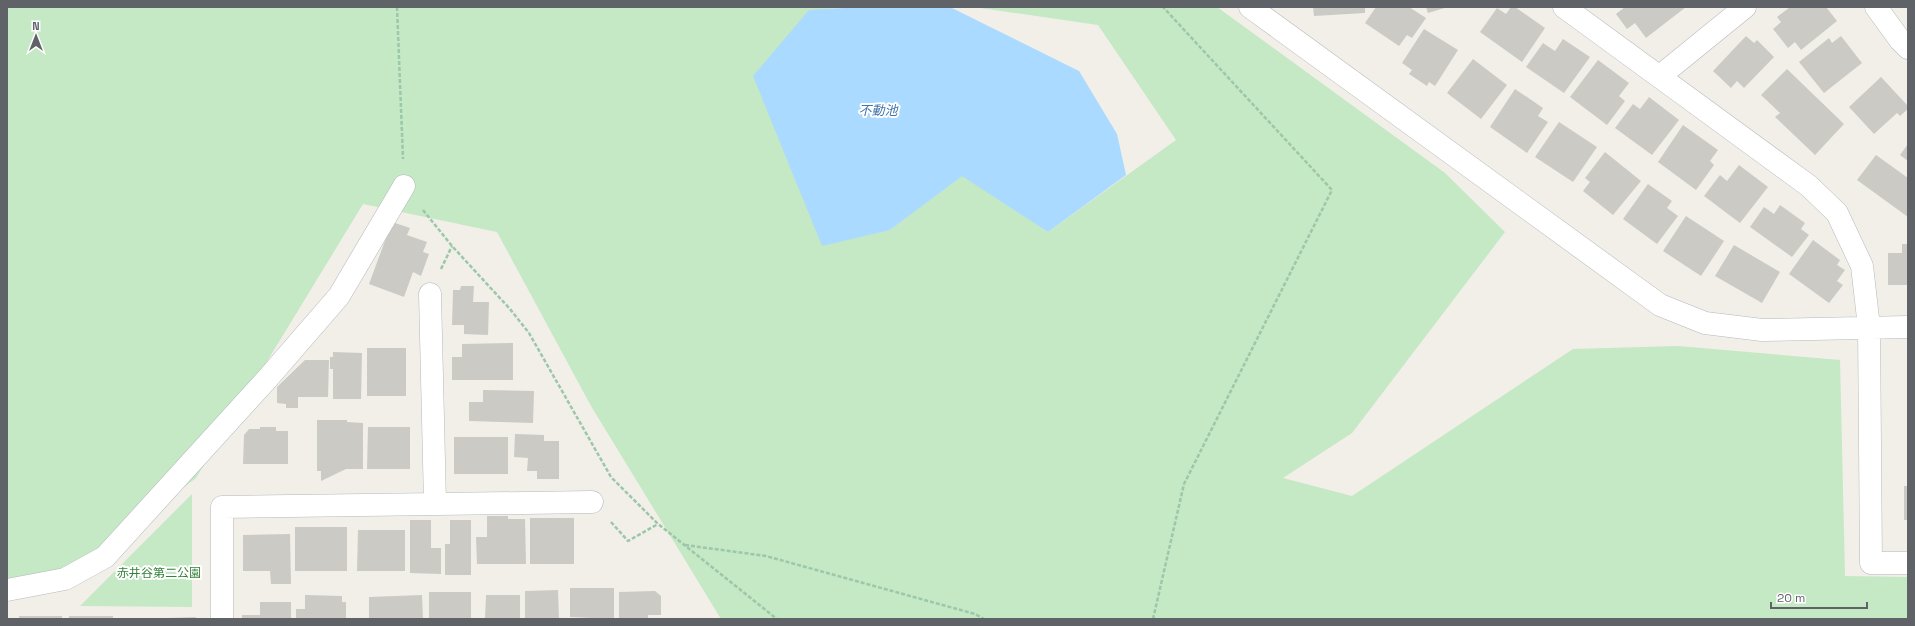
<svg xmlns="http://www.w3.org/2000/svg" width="1915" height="626" font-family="'Space Grotesk','Noto Sans JP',sans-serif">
<rect width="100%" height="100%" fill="#f1efe8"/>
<path fill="#c5e8c5" d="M7,7h854l-36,2 65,221 72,-55 86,57 128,-92 -78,-115 -124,-18h243l228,166 60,59 -153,201 -69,45 69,18 221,-147 105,-3 162,14 5,216 63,1v42h-1187l-130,-213 -94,-174 -134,-28 -167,274 -127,97 -62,6z
M192,494v113l-112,-1z"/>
<path fill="#aadaff" d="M861,7h89l129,64 38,63 9,41 -78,57 -86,-56 -72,54 -68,16 -69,-170 56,-66z"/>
<path fill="#cccac5" d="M1313,7h52v6l-51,3z
M1376,7h33l17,11 -14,20 -5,-3 -8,11 -34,-23z
M1426,7h22l-20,6z
M1511,7h4l30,21 -23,34 -42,-30 17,-24 9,6z
M1625,7h61l-40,31 -11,-15 -8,6 -11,-15z
M1790,7h36l11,14 -36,29 -6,-8 -7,6 -15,-19 8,-7 -4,-5z
M1424,29l34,21 -23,36 -6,-4 -2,4 -18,-12 3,-4 -10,-7z
M1746,36l8,7 3,-3 17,17 -30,31 -7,-7 -6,7 -18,-17z
M1841,36l21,27 -38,30 -25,-31 30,-24 3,5z
M1563,39l27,18 -26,36 -38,-26 17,-24 12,8z
M1473,59l34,26 -26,34 -34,-26z
M1598,60l31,23 -10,13 6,5 -18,24 -37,-28z
M1787,69l57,55 -29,31 -40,-38 5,-4 -19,-18z
M1881,77l27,29v3l-8,7 -3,-3 -23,21 -25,-27z
M1515,89l28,19 -5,8 10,6 -21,31 -37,-26z
M1649,97l30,23 -27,35 -37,-27 18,-24 7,5z
M1559,122l38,25 -24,35 -38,-25z
M1683,125l35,25 -8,11 4,4 -18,25 -38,-28z
M1908,144v17l-8,-6z
M1605,152l36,29 -28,34 -30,-24 7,-9 -5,-4z
M1876,155l32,23v39l-51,-37z
M1739,165l29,22 -28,36 -36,-27 16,-21 7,6z
M1648,184l24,17 -5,7 11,8 -21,28 -34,-25z
M1780,205l25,18 -4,6 8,6 -17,22 -42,-30 14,-20 10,7z
M1686,216l38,25 -23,35 -38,-25z
M392,222l18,6 -3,7 20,7 -4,10 6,2 -8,22 -8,-4 -9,25 -35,-13z
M1813,240l27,20 -3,5 8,5 -8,11 6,4 -14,18 -40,-29z
M1902,244h6v41h-20v-32h14z
M1734,245l46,27 -18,31 -47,-27z
M461,286h13l-1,16h16l-1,33 -24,-1v-9h-12l1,-35h7z
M513,343v37h-61v-23h10v-13z
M367,348h39v48h-39z
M333,352l29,1 -1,46h-28v-30h-3v-12h3z
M305,360h24l-1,37h-30v11h-12v-4l-9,-1v-16z
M483,390l51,1 -1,32 -64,-2v-19h14z
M317,420h30v2l16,1v46h-17l-25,12v-10h-4z
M260,427h16v4h12v33h-45l1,-29 5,-6h11z
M368,427h42v42h-43z
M515,434l29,1v6h15v38h-22v-8h-10l1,-13 -14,-1z
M454,437h54v37h-54z
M1904,486h4v34h-4z
M487,516h21v3h17l1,45h-49l-1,-27h11z
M530,518h44v46h-44z
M410,520h21v28h10v26l-31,-1z
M450,520h21v55h-26v-31h5z
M295,527h52v44h-52z
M358,530h47v41h-48z
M290,534l1,50h-20l-1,-13h-27v-36z
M570,588h44v31l-44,-2z
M558,590l1,29h-34v-28z
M655,591l6,5v19h-13v4h-29v-27z
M429,592h42v27h-42z
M305,595l37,1v6h4v17h-50v-10h9z
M422,595l1,24h-54v-22z
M486,595h34v24h-35z
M260,602h31v17h-49v-4h18z
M19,616h43v3h-43z
M69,616h44v3h-44z
M196,617v2h-30v-1z"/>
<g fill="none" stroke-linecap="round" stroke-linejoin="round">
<defs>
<path id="street" d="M1250,7l410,298 45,18 57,7 146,-3
M1564,7l245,179 28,27 25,53 7,61 2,236h37
M1660,76l85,-69
M430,294l5,209
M7,590l58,-11 40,-22 163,-179 71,-82 65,-110
M222,619v-112l370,-5"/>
<path id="secondary" d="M1876,7l24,33 8,8"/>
</defs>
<use href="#street" stroke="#b5b8bc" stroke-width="23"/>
<use href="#secondary" stroke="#b6babf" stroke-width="23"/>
<path stroke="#9cc7a9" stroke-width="2.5" stroke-dasharray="4 2" stroke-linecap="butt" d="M397,7l6,152
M423,210l29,36 58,63 19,24 82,144 47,47 119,95
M441,269l11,-23
M611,522l17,19 30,-17
M685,545l81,11 209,58 9,5
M1153,619l31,-135 148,-294 -169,-183"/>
<use href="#street" stroke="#fff" stroke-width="22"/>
<use href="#secondary" stroke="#fff" stroke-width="22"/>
</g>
<g text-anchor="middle" stroke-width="4" stroke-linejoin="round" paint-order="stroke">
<g font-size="12" fill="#348238" stroke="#fff">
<text x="159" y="577">赤井谷第二公園</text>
</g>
<g font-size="13" font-style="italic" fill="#4174aa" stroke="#fff">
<text x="878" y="115">不動池</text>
</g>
</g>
<rect width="1915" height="626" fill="none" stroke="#5f6368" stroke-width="16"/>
<g transform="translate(36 36)" stroke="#ffffff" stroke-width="3" paint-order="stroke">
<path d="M0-3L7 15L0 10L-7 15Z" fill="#5f6368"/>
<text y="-6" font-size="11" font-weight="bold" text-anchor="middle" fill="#5f6368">N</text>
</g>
<path d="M1771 602v6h96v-6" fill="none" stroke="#5f6368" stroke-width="2"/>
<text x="1777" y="602" font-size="12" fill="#5f6368" stroke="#ffffff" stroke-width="3" paint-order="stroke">20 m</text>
</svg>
